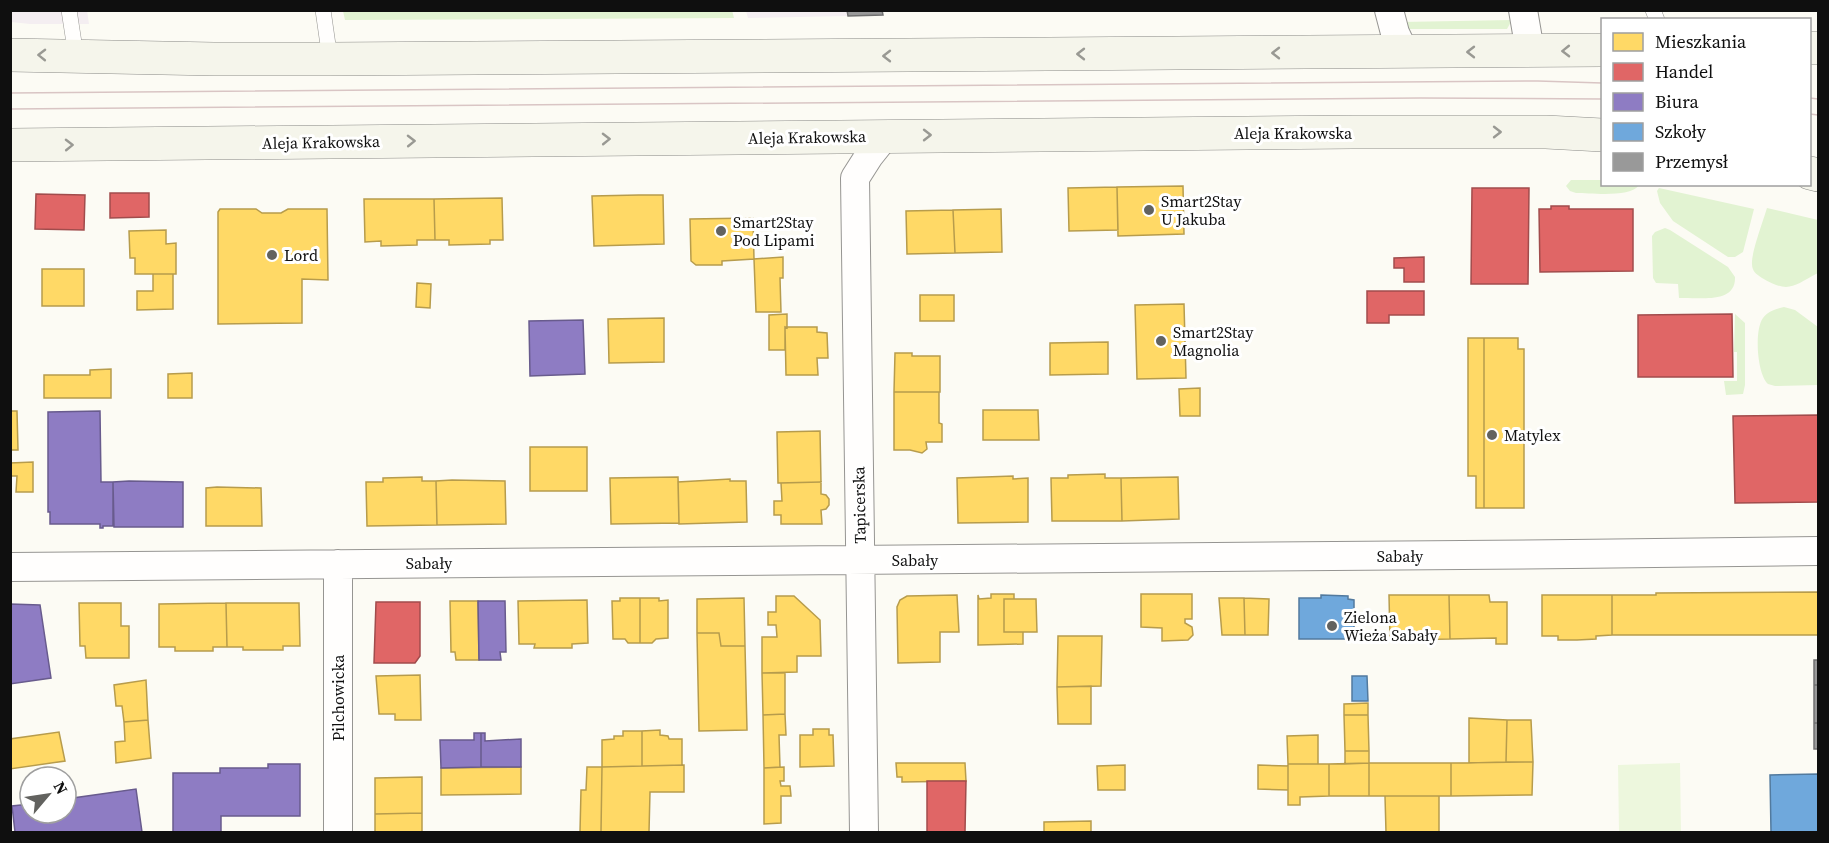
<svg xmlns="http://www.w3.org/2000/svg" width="1829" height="843" font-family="'Source Serif 4',serif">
<rect width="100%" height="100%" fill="#fcfbf4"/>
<path fill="#f4eef1" d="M87,10l2,14h-59l-19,-2v-11z
M746,11h101l1,5 -100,2z"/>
<path fill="#e2f3d2" d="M732,10l2,8 -389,2 -2,-9z
M1512,20l-5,9h-100l-6,-7z
M1571,180h31v4l37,1c-8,13 -48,8 -63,8l-6,-2 -4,-5z
M1659,188l95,21 -11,43 -8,5h-7l-55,-36 -13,-18 -3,-12z
M1767,208l51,12v53c-25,13 -29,21 -56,5 -6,-4 -10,-7 -10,-14 -1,-10 11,-43 15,-56z
M1665,228l5,2 58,37 7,10c1,28 -36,20 -56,21l-1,-14 -22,-1 -3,-5 -1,-42 3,-4z
M1784,307l11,3 23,17v58l-43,1 -7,-2c-11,-10 -14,-54 -5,-66 5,-7 13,-9 21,-11z
M1735,314l10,9v62l-2,9 -17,1 -2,-14h13v-29h-3z"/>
<path fill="#edf7dd" d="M1680,763l1,69h-62l-1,-67z"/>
<path fill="#ffd966" stroke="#b79c4c" stroke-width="1.5" d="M1183,186l1,48 -66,2 -1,-49z
M1117,187l1,43 -49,1 -1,-43z
M639,195h24l1,49 -70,2 -2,-50z
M502,198l1,42h-13v4l-41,1v-5h-14l-1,-41z
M364,199h70l1,41h-18v5l-36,1v-5l-16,1z
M220,209h36l6,4h19l7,-4h39l1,71 -26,-1v44l-84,1v-112z
M1001,209l1,43 -47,1 -2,-43z
M953,210l2,43 -48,1 -1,-43z
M753,218l1,41 -32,2v4h-26l-5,-4 -1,-42z
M166,230v14l10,-1v31h-41v-16h-5l-1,-27z
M783,257v21h-3l1,34h-25l-2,-53z
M42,269h42v37h-42z
M153,274h20v35l-36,1v-19h16z
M417,283l14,1 -1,24 -14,-1z
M920,295h34v26h-34z
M1184,304l2,74 -49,1 -2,-74z
M787,314v14l-2,-1v23h-16v-35z
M664,318v44l-55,1 -1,-44z
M785,327h32v5l10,1 1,25h-11l1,17h-32z
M1468,338h16v170h-8v-32h-8z
M1484,338h34v11h6v159h-40z
M1108,342v32l-58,1v-32z
M895,353h17v3h28v36h-46z
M111,369v29h-67v-23h46v-5z
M192,373v25h-24v-24z
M1200,388v28h-20l-1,-27z
M894,392h45v31l3,1v18h-16l1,7 -5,4 -12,-3h-16z
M983,410h55l1,30h-56z
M10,411h7l1,39h-8z
M820,431l1,51 -43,1 -1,-51z
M530,447h57v44h-57z
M33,462v30h-17l1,-16h-7v-13z
M1105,474v4h16l1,43h-70l-1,-43h17v-3z
M1013,476v3l15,-1v44l-70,1 -1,-45z
M422,477v4h14l1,44 -70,1 -1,-44h17v-4z
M678,477l1,46 -68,1 -1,-46z
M1178,477l1,42 -57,2 -1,-43z
M730,479v2h16l1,41 -68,2 -1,-42z
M452,480l53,1 1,43 -69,1 -1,-44z
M821,482v12l5,1 3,4v6l-3,4 -5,1 1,14h-41v-9h-7v-14h8l-1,-18z
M217,487l44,1 1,38h-56v-38z
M1818,592v43h-206v-40h44v-2z
M991,594h23v5h-10v33h19v12l-45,1v-50l1,4 12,-1z
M1141,594h51v25h-7v4l7,4 1,8 -5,5 -26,1v-13l-21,-1z
M957,595l2,37h-19v30l-42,1 -1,-56 3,-7 7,-4z
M1389,595h60l1,44 -60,1z
M1449,595h40l1,7h17v42h-11v-6l-46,1z
M1542,595h70v40l-16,1v3l-19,1h-19v-4h-16z
M776,596h18l26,24 1,36h-24v16l-35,1v-36h15l-1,-12h-8v-13h8z
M620,598h20v45h-12l-3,-4h-12l-1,-38h8z
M640,598h19v3l9,-1v38l-12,1 -4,4h-12z
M744,598l1,48h-24l-2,-13h-22v-34z
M1219,598h25l1,37h-23z
M1244,598l25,1 -1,36h-23z
M1004,599h32l1,33h-33z
M587,600l1,43 -16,1v4h-38l1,-4h-16l-1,-43z
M450,601h28l1,59h-23l-1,-8h-4z
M79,603h42v23h8v32h-43l-1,-12h-5z
M226,603h73l1,43h-17v4h-40v-3h-16z
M226,603l1,44h-14v4h-38v-4h-16v-43z
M697,633h22l2,13h24l2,84 -48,1z
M1058,636h44l-1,50 -44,1z
M762,673h23v41l-22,1z
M420,675l1,45h-26v-6h-16l-3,-38z
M146,680l2,40 -24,2 -2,-16h-6l-2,-21z
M1091,686v38h-33l-1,-37z
M1368,703v12h-24v-11z
M785,714l1,21h-7l1,32 -16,1 -1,-53z
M1344,715h24l1,36h-24z
M1469,718l38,2 -1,42 -37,1z
M148,720l3,38 -35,5 -1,-21 10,-1 -1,-19z
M1507,720h24l2,42h-27z
M813,729h16v6h4l1,31 -34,1v-32h13z
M660,730v5l8,1 1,3h13v26l-40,1v-35z
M623,731h19v35l-40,1v-27l12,-1v-3h9z
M59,732l6,29 -55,8v-30z
M1318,735v29h-30l-1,-28z
M1345,751h24v12l-24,1z
M1533,762l-1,33 -81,1v-33z
M896,763h69l1,18 -64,1v-5h-5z
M1369,763v33h-40v-32z
M1369,763h82v33h-82z
M1288,764h41v32l-29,1v8h-12z
M684,765v27h-34l-1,40h-48l1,-65z
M1125,765v25h-27l-1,-24z
M1258,765l30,1v24l-30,-1z
M521,767v27l-80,1v-27z
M587,767h15l-1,65h-21l1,-42h5z
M784,767v14h-4l1,5h9l1,10h-10v27l-17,1v-56z
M422,777v36l-47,1v-36z
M1385,796h54v36h-53z
M422,813v19h-47v-18z
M1091,821v11h-47v-10z"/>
<path fill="#e06666" stroke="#a14c4c" stroke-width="1.5" d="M1472,188h57l-1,96h-57z
M110,193h39v24l-39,1z
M36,194l49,1 -1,35 -49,-1z
M1551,206h18v3h64v62l-93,1 -1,-63h12z
M1424,257v25h-20v-14h-10v-10z
M1367,291h57v24h-35v8h-22z
M1732,314l1,63h-95v-62z
M1818,415v87l-83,1 -2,-87z
M376,602h44v54l-5,7h-41z
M927,781h39l-1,51h-38z"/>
<path fill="#8e7cc3" stroke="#685b8d" stroke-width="1.5" d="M583,320l2,54 -55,2 -1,-55z
M100,411l1,71h12v44h-10v2h-3v-4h-50v-12h-2v-100z
M129,481l54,1v45h-69l-1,-45z
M478,601h27l1,51h-6l1,8h-22z
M10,604l30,1 11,73 -41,6z
M474,733h7v34l-40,1 -1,-28h34z
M481,733h4v8l36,-2v28h-40z
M268,764h32v52h-79v16h-48v-59h47v-5h48z
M136,789l6,43h-127l-3,-26 18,-2v9h36v-14z"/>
<path fill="#6fa8dc" stroke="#527a9e" stroke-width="1.5" d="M1321,595l27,1v3l6,1v39h-55v-41h22z
M1352,676h15l1,25h-16z
M1818,774v58h-47l-1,-57z"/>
<path fill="#999" stroke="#707070" stroke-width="1.5" d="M847,10h35l1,5 -35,1z
M1814,660h4v25h-4z
M1814,685h4v38h-4z
M1814,723h4v26h-4z"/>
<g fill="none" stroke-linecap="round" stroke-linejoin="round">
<defs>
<path id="service" d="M69,10l7,46
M323,10l7,49
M1653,10l4,10"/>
<path id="minor" d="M1389,10l6,23 9,19
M1523,10l7,41
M338,564v268
M10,567l1562,-13 246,-3
M864,832l-9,-654 14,-22 16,-20"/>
<path id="secondary" d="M1810,48h8
M10,55l204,4h116l1272,-9
M10,145l1343,-13h193l56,3
M1810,173l8,2"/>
</defs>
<use href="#service" stroke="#969592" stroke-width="16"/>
<use href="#minor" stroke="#969592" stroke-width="30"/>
<use href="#secondary" stroke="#8c8c89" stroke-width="34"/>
<use href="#service" stroke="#fffefd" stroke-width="15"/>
<use href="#minor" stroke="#fffefd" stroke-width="28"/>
<use href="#secondary" stroke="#f5f5eb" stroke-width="33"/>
<path stroke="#d9c5c4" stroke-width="1.5" d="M10,93l1528,-12 64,2
M1810,98l8,1
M10,109l1410,-11 182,1
M1810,114l8,1"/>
</g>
<defs><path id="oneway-chevron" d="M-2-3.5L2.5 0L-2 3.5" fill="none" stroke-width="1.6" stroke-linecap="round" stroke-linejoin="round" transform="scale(1.5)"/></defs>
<g stroke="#999993">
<use href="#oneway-chevron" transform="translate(1566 51) rotate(179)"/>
<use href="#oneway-chevron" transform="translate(1471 52) rotate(180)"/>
<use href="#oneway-chevron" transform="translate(1276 53) rotate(180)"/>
<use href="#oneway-chevron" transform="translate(1081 54) rotate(180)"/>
<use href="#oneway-chevron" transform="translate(42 55) rotate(-179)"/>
<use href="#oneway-chevron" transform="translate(887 56) rotate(180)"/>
<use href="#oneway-chevron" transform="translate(1497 132)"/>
<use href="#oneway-chevron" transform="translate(927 135)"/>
<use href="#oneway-chevron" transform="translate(606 139) rotate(-1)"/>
<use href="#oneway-chevron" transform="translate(411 141) rotate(-1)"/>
<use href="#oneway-chevron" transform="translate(69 145) rotate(-1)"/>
</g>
<g fill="#62625f" stroke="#fff" stroke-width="2">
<circle cx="1149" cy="210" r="6"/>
<circle cx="721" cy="231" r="6"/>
<circle cx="272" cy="255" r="6"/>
<circle cx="1161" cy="341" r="6"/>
<circle cx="1492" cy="435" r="6"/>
<circle cx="1332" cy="626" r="6"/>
</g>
<g text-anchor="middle" stroke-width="6" stroke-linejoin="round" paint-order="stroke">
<g font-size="16" fill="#0f0f0f" stroke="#fff">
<text x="1293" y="139">Aleja Krakowska</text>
<text transform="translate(807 137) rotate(-1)" y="6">Aleja Krakowska</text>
<text transform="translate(321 142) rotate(-1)" y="6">Aleja Krakowska</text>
<text transform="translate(859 505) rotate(-91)" y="6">Tapicerska</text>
<text x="1400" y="562">Sabały</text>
<text x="915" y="566">Sabały</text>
<text x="429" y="569">Sabały</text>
<text transform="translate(338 698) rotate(-90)" y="6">Pilchowicka</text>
</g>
<g font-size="16" fill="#0f0f0f" stroke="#fff" text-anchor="start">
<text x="1161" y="207">Smart2Stay<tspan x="1161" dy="18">U Jakuba</tspan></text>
<text x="733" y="228">Smart2Stay<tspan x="733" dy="18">Pod Lipami</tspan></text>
<text x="284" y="261">Lord</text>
<text x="1173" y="338">Smart2Stay<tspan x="1173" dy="18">Magnolia</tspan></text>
<text x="1504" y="441">Matylex</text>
<text x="1344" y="623">Zielona<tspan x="1344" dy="18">Wieża Sabały</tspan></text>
</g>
</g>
<rect width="1829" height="843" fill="none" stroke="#0f0f0f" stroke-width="24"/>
<rect x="1601" y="18" width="210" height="168" fill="#ffffff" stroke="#9f9f9f" stroke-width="1.5"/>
<rect x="1613" y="33" width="30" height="18" fill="#ffd966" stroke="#9f9f9f" stroke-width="1.5"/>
<text x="1655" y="48" font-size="18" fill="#0f0f0f">Mieszkania</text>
<rect x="1613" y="63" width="30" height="18" fill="#e06666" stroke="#9f9f9f" stroke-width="1.5"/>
<text x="1655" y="78" font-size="18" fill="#0f0f0f">Handel</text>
<rect x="1613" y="93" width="30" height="18" fill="#8e7cc3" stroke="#9f9f9f" stroke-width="1.5"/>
<text x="1655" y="108" font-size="18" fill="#0f0f0f">Biura</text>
<rect x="1613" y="123" width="30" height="18" fill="#6fa8dc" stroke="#9f9f9f" stroke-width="1.5"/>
<text x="1655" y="138" font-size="18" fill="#0f0f0f">Szkoły</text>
<rect x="1613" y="153" width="30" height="18" fill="#999999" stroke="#9f9f9f" stroke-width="1.5"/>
<text x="1655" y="168" font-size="18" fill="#0f0f0f">Przemysł</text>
<g transform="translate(48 795) rotate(61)"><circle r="28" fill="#ffffff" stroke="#9f9f9f" stroke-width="1.5"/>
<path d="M0-4.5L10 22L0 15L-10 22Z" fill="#62625f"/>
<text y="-9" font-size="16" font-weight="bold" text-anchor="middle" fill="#0f0f0f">N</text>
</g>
</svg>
